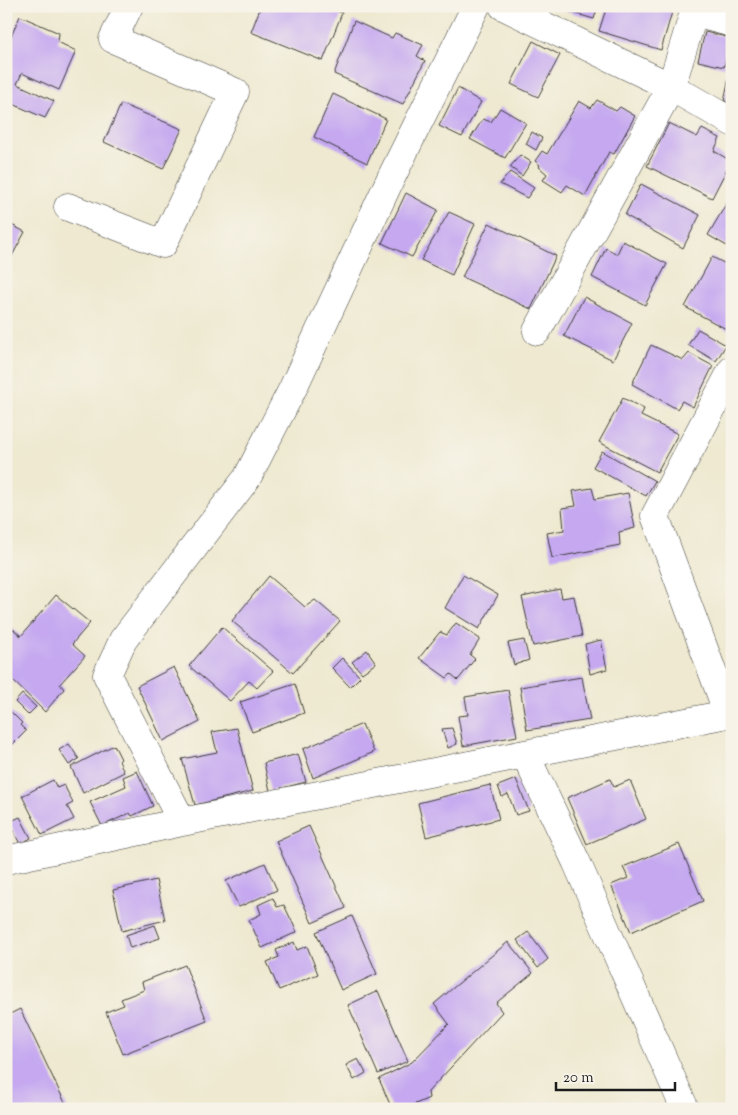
<svg xmlns="http://www.w3.org/2000/svg" width="738" height="1115" font-family="'Sorts Mill Goudy',serif">
<rect width="100%" height="100%" fill="#f7f3e8"/>
<filter id="ink" filterUnits="userSpaceOnUse"><feTurbulence type="fractalNoise" baseFrequency=".02" numOctaves="2"/><feDisplacementMap in="SourceGraphic" scale="10" xChannelSelector="R" yChannelSelector="G"/><feConvolveMatrix kernelMatrix="1 2 1 2 8 2 1 2 1" color-interpolation-filters="sRGB"/></filter>
<filter id="wash" filterUnits="userSpaceOnUse"><feTurbulence type="fractalNoise" baseFrequency=".0096" numOctaves="4" result="noise"/><feDisplacementMap in="SourceGraphic" scale="20" xChannelSelector="R" yChannelSelector="G"/><feGaussianBlur stdDeviation="1.12" result="paint"/><feColorMatrix in="noise" values="0 0 0 0 0 0 0 0 0 0 0 0 0 0 0 0 0 1.4 0 .05"/><feComposite in="paint" operator="in"/></filter>
<g filter="url(#wash)">
<rect width="100%" height="100%" fill="#eee9d0"/>
<g id="blocks">
<path fill="#c5a8f0" d="M261,6h65l16,7 -19,48 -72,-29z
M549,6h49l-4,13z
M607,6h45l20,6 -11,38 -62,-19z
M20,16l39,17 -1,9 18,9 -17,39 -37,-17 -5,11 37,17 -9,17 -39,-17v-53z
M354,21l38,17 3,-5 28,12 -6,11 8,5 -22,43 -69,-30z
M705,32l26,6 -7,29 -26,-6z
M533,41l27,14 -22,42 -27,-13z
M731,68h1v34l-8,-1z
M458,88l23,14 -19,35 -23,-11z
M333,94l53,25 -19,44 -53,-26z
M597,100l19,11 4,-4 15,9 -21,38 -5,-2 -24,44 -18,-11 -5,7 -19,-12 4,-6 -8,-7 1,-2 -5,-4 7,-10 5,3 32,-53 12,7z
M121,104l61,25 -19,40 -59,-27z
M500,108l26,15 -21,35 -35,-19 13,-20 8,3z
M669,123l28,14 5,-8 18,9 -6,13 17,10 -19,37 -65,-32z
M532,132l10,6 -6,12 -10,-6z
M520,155l11,7 -9,14 -12,-9z
M510,172l24,16 -7,10 -27,-14z
M641,184l59,31 -17,33 -58,-33z
M406,193l32,17 -26,47 -30,-14z
M732,194v55l-24,-14z
M449,212l26,12 -23,51 -31,-15z
M6,222l19,10 -19,35z
M489,223l67,33 -25,53 -69,-32z
M623,241l44,23 -22,41 -53,-28 14,-29 11,6z
M712,257l20,10v57l-4,6 -43,-23z
M584,297l48,26 -19,37 -49,-24z
M698,329l28,16 -10,16 -28,-16z
M651,345l32,15 6,-7 24,13 -20,41 -11,-6 -5,8 -45,-25z
M623,398l21,11 -3,7 37,18 -21,38 -58,-30z
M602,451l53,30 -9,15 -53,-29z
M592,488l3,11 33,-6 7,35 -16,4 1,13 -68,13 -5,-25 17,-3 -2,-22 14,-2 -3,-15z
M463,575l35,20 -19,34 -34,-21z
M269,576l36,31 10,-7 25,21 -47,52 -61,-52z
M560,589l2,9 12,-2 8,40 -49,10 -11,-49z
M56,595l34,28 -18,21 13,12 -25,28 4,5 -19,23 -39,-38v-51l15,13z
M456,623l24,16 -10,16 5,4 -17,21 -7,-6 -4,4 -28,-20 21,-26 7,3z
M222,627l51,44 -16,17 -8,-7 -19,20 -41,-35z
M524,640l5,20 -15,5 -6,-22z
M601,640l6,29 -17,5 -5,-30z
M367,650l9,13 -14,10 -10,-11z
M342,658l18,19 -10,10 -18,-19z
M174,667l26,55 -37,19 -26,-55z
M582,677l8,43 -63,10 -7,-43z
M295,684l9,29 -52,19 -12,-30z
M508,690l9,46 -54,10 -5,-30 10,-1 -3,-18z
M22,694l14,13 -8,8 -13,-13z
M6,707l16,16 -2,2 6,6 -20,20z
M362,724l12,28 -61,26 -10,-29z
M237,728l16,63 -58,14 -13,-46 35,-7 -5,-20z
M452,728l5,16 -9,4 -6,-19z
M69,744l10,15 -10,6 -10,-15z
M114,745l7,14 -2,2 5,11 -41,21 -12,-26z
M298,754l8,28 -36,9 -6,-28z
M137,771l16,35 -21,10 -2,-3 -28,13 -12,-24 36,-16 -3,-9z
M516,779l13,32 -13,4 -8,-21 -6,3 -4,-11z
M610,779l4,8 16,-7 16,39 -59,25 -20,-46z
M53,780l4,8 7,-3 9,18 -6,3 7,13 -32,16 -20,-39z
M490,785l9,34 -73,18 -8,-34z
M20,817l11,21 -11,6 -11,-22z
M309,826l37,82 -34,15 -36,-82z
M679,844l24,57 -72,31 -20,-47 17,-7 -5,-11z
M265,863l12,27 -38,17 -13,-26z
M156,880l9,40 -43,11 -9,-41z
M273,898l4,9 7,-2 13,27 -35,16 -13,-28 12,-6 -3,-9z
M352,916l25,58 -36,16 -25,-58z
M155,925l5,13 -30,10 -4,-13z
M528,932l20,27 -10,9 -21,-28z
M294,942l3,8 10,-4 11,28 -39,16 -12,-28 12,-5 -3,-7z
M508,942l25,31 -37,30 6,9 -74,80 1,6 -25,11h-12l-13,-30 33,-17 37,-38 -15,-20z
M185,965l22,56 -84,33 -17,-42 18,-7 -3,-6 23,-9 -2,-8z
M378,991l30,70 -30,13 -30,-69z
M20,1009l48,100h-62v-93z
M358,1059l8,14 -12,7 -8,-15z"/>
</g>
</g>
<g filter="url(#ink)">
<use href="#blocks" fill-opacity="0" stroke="#3c3b37" stroke-width="1"/>
<g fill="none" stroke-linecap="round" stroke-linejoin="round">
<defs>
<path id="minor" d="M503,6l168,81 61,35
M694,13l38,10
M68,207l95,37 72,-152 -122,-53 16,-33
M537,331l134,-244 25,-81
M728,714l-73,-198 77,-146
M525,754l51,107 109,248
M182,822l-75,-147 16,-35 124,-162 46,-90 97,-208 86,-174
M6,860l176,-38 550,-109"/>
</defs>
<use href="#minor" stroke="#3c3b37" stroke-width="29"/>
<use href="#minor" stroke="#fff" stroke-width="28"/>
</g>
</g>
<rect width="738" height="1115" fill="none" stroke="#f7f3e8" stroke-width="25"/>
<path d="M556 1082v8h119v-8" fill="none" stroke="#1c1c1c" stroke-width="2.5"/>
<text x="563" y="1082" font-size="15" fill="#1c1c1c" stroke="#f7f3e8" stroke-width="4" paint-order="stroke">20 m</text>
</svg>
